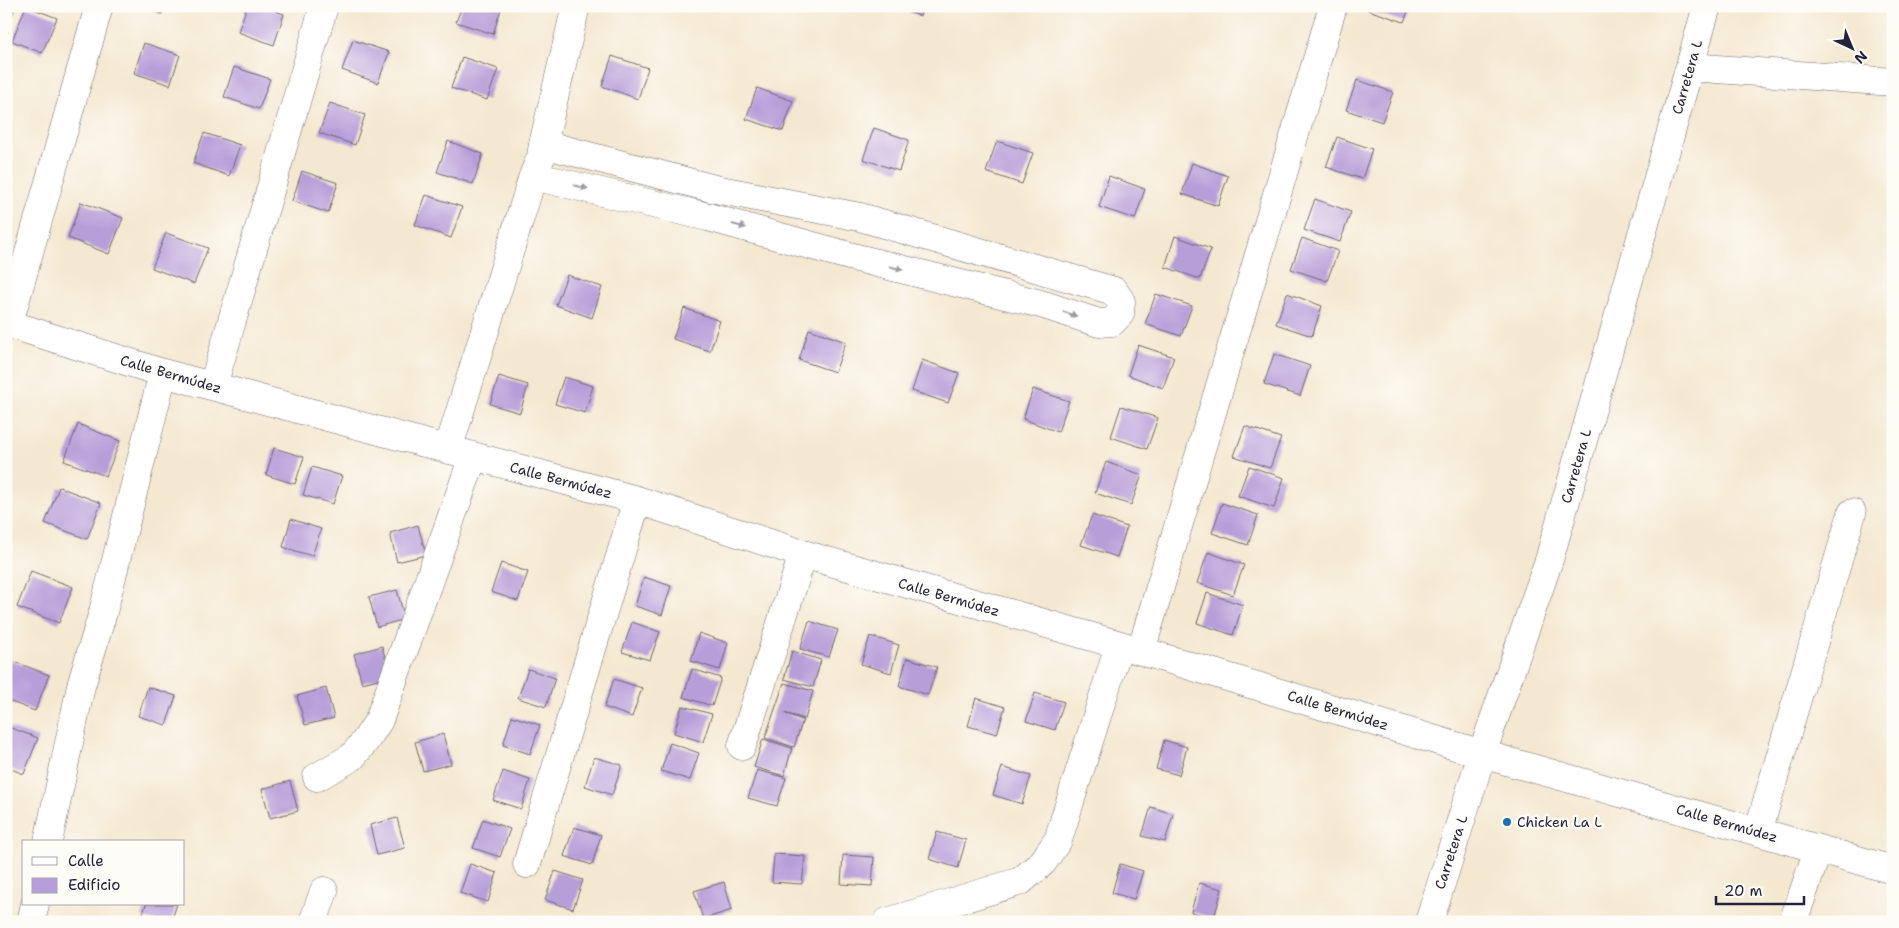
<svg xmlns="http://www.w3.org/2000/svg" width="1899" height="928" font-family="'Shantell Sans',sans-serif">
<rect width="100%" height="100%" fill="#fdfcf7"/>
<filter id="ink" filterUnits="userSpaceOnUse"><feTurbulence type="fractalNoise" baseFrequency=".02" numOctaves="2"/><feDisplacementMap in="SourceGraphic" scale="10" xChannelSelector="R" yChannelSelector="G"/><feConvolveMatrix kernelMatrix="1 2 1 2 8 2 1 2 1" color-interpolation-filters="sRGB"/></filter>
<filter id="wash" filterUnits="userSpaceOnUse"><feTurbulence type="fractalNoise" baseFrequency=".0096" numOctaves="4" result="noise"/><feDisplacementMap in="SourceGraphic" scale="20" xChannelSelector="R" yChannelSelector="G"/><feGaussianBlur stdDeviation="1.12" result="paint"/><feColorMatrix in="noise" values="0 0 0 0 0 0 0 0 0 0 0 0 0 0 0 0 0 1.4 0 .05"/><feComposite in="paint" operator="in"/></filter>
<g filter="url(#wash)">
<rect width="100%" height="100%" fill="#f4e8d0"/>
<g id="blocks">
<path fill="#b89ed9" d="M6,6l9,2 -9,22z
M26,6l31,12 -15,35 -30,-12z
M140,6h25l-3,8z
M247,6h14l23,8 -10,31 -36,-13z
M462,6h40l-9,28 -37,-12z
M892,6h32l-4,10z
M1370,6h40l-6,16 -36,-12z
M353,40l36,12 -11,31 -36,-13z
M144,43l36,12 -10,30 -36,-12z
M612,56l36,12 -10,31 -36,-13z
M462,57l36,12 -11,31 -36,-12z
M234,67l36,12 -11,30 -35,-12z
M1357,80l36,12 -11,30 -36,-12z
M757,88l36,13 -10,30 -37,-12z
M330,103l35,12 -10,30 -36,-12z
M874,128l35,12 -10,31 -36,-12z
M204,133l36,12 -11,31 -36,-13z
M1337,137l35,12 -10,30 -36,-12z
M448,141l35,13 -10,30 -36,-12z
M997,141l36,12 -11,31 -36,-12z
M1192,163l36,13 -10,30 -36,-12z
M302,171l36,12 -10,30 -36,-12z
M1109,176l36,13 -10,30 -36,-12z
M426,195l36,12 -11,31 -36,-13z
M1315,199l36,13 -11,30 -36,-12z
M81,202l42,16 -14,36 -41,-16z
M166,233l42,15 -14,36 -42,-16z
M1175,236l36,13 -11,30 -35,-12z
M1302,238l36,13 -11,30 -36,-12z
M567,275l35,12 -10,31 -36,-13z
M1287,293l35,13 -10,30 -36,-12z
M1156,294l36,12 -11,30 -36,-12z
M684,308l36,13 -10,30 -37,-12z
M809,329l37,13 -11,30 -36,-12z
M1138,345l36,12 -11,31 -35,-13z
M1274,354l36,12 -10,30 -36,-12z
M922,360l37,13 -11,30 -36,-12z
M499,376l29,9 -8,28 -30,-9z
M564,377l29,9 -8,27 -30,-9z
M1033,389l36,12 -11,31 -35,-13z
M1121,406l37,12 -11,31 -36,-12z
M78,424l42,17 -14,35 -42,-15z
M1245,426l36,12 -11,30 -36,-12z
M274,448l30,9 -9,27 -29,-9z
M1106,462l36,13 -11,30 -36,-12z
M1249,466l35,12 -10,30 -36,-12z
M312,467l30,9 -9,28 -30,-9z
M59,487l42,16 -14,36 -42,-16z
M1222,503l36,12 -10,30 -36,-12z
M1092,515l35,12 -10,30 -36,-12z
M291,519l30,10 -9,27 -29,-9z
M418,525l8,30 -29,7 -7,-29z
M1208,552l36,13 -11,30 -36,-12z
M501,563l27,9 -10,29 -27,-9z
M31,571l42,16 -14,36 -42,-16z
M644,577l27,9 -9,29 -27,-9z
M397,590l8,29 -28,8 -8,-30z
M1207,593l36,12 -10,30 -36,-12z
M809,621l29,9 -9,27 -29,-8z
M632,622l28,10 -10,28 -28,-8z
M699,633l29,10 -8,27 -29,-9z
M870,636l29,9 -8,28 -30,-9z
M382,646l8,30 -28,7 -8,-29z
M792,651l29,9 -8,27 -29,-8z
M907,658l30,9 -9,28 -29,-9z
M7,659l42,16 -14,36 -29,-11z
M528,669l27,9 -9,29 -28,-9z
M692,669l29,9 -9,28 -29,-9z
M614,679l28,9 -10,29 -28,-10z
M784,683l29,8 -8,28 -21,-6 19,7 -9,27 -29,-9z
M148,687l28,9 -10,29 -28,-9z
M326,688l8,30 -29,7 -8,-29z
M1035,693l29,9 -9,28 -29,-9z
M976,698l29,9 -8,27 -29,-8z
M682,706l30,8 -9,28 -29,-9z
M512,716l28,9 -10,29 -27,-9z
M6,726l32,12 -14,36 -18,-7z
M443,734l8,30 -28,7 -8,-29z
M763,739l29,9 -8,28 -30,-9z
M1164,740l23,7 -8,28 -23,-6z
M670,743l29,10 -9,27 -29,-9z
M594,757l28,8 -10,30 -27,-9z
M1002,767l29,9 -9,28 -29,-9z
M757,770l29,8 -9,28 -29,-8z
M503,771l27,9 -9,29 -28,-9z
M290,781l8,30 -28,7 -8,-29z
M1151,807l22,7 -8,28 -23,-6z
M397,818l8,30 -28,7 -7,-30z
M483,819l27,10 -10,28 -27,-9z
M574,827l27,8 -9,30 -28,-9z
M937,832l29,8 -8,28 -29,-9z
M774,854l31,2 -3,28 -30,-2z
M843,855l31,2 -2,29 -31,-2z
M470,864l27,9 -9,29 -28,-9z
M1120,864l23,7 -9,28 -22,-6z
M555,871l28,9 -10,29 -28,-9z
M724,882l8,28 -29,9 -9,-28z
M1199,883l23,6 -8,29 -23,-6z
M146,904h31l-6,18h-14l-15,-5z"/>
</g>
</g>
<g filter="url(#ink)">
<use href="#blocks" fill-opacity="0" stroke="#6c676f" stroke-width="1"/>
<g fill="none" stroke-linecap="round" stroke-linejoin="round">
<defs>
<path id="minor" d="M1690,67l203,15
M533,176l175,41 145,40 188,47 58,19 13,-1 8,-8 1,-13 -7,-10 -254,-74 -145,-28 -172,-45
M6,323l157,50 474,127 166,54 338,97 341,103 411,116
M9,323l90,-317
M213,386l111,-380
M448,450l85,-274 8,-19 2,-13 33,-138
M1141,651l192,-645
M742,746l61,-192
M317,777l35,-20 14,-17 13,-20 94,-263
M1758,832l94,-319
M48,842l33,-156 22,-74 60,-239
M527,864l110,-364
M31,922l4,-18
M313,922l11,-31
M887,922l134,-41 22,-19 15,-22 61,-194
M1429,922l53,-168 67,-194 158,-554
M1793,922l25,-72"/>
</defs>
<use href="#minor" stroke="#6c676f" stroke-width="29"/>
<use href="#minor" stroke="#fff" stroke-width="28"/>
</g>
<defs><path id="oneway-solid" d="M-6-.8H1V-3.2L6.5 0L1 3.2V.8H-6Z" transform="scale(1.25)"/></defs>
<g fill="#9c9ca7">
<use href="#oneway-solid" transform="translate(581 187) rotate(13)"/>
<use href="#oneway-solid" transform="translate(739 226) rotate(15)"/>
<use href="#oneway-solid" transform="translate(896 268) rotate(14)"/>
<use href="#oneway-solid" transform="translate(1070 314) rotate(18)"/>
</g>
</g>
<circle fill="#1f6fb2" stroke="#fdfcf7" stroke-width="2" cx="1507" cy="822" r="5"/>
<g text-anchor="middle" stroke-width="5" stroke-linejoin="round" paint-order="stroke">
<g font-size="14" fill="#22223b" stroke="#fdfcf7">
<text transform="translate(1687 77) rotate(-74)" y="5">Carretera L</text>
<text transform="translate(171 374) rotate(16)" y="5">Calle Bermúdez</text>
<text transform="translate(1576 466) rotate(-74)" y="5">Carretera L</text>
<text transform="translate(561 480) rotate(15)" y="5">Calle Bermúdez</text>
<text transform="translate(949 597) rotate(16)" y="5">Calle Bermúdez</text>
<text transform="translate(1338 710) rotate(17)" y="5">Calle Bermúdez</text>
<text transform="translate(1727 823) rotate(16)" y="5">Calle Bermúdez</text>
<text transform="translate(1451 852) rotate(-72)" y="5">Carretera L</text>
</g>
<g font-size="14" fill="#22223b" stroke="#fdfcf7" text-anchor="start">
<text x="1517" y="827">Chicken La L</text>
</g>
</g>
<rect width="1899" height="928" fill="none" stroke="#fdfcf7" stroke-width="25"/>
<rect x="22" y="840" width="162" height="65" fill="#fdfcf7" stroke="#a5a5ac"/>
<rect x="32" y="857" width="25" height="8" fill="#ffffff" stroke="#a5a5ac"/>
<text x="68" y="866" font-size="15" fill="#22223b">Calle</text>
<rect x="32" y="878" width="25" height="15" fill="#b89ed9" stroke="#a5a5ac"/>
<text x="68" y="890" font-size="15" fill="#22223b">Edificio</text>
<g transform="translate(1852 48) rotate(136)" stroke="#fdfcf7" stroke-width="4" paint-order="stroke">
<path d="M0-4L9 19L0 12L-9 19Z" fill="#22223b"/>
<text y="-8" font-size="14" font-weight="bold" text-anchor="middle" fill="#22223b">N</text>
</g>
<path d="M1716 896v8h88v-8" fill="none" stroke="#22223b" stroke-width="2.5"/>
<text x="1724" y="896" font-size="15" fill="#22223b" stroke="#fdfcf7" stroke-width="4" paint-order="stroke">20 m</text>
</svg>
